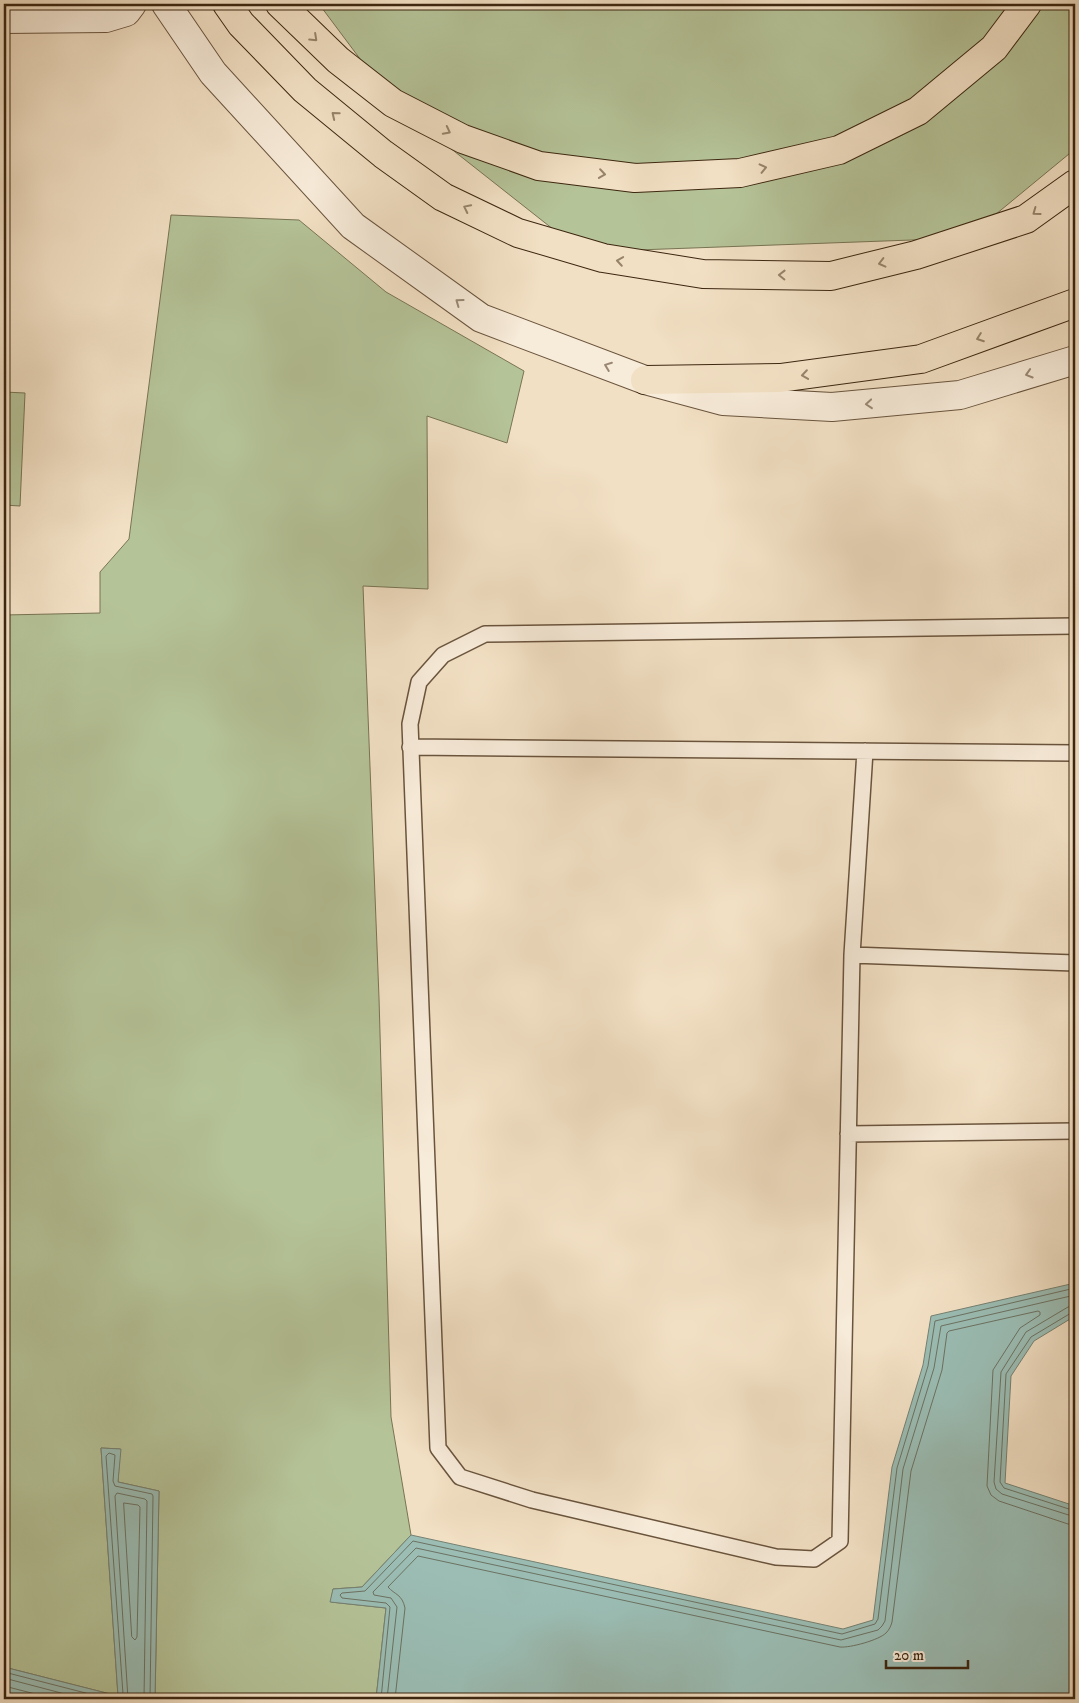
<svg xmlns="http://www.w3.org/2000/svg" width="1079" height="1703" font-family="'IM FELL DW Pica',serif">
<rect width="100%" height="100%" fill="#f2e0c4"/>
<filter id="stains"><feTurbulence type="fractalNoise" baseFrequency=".004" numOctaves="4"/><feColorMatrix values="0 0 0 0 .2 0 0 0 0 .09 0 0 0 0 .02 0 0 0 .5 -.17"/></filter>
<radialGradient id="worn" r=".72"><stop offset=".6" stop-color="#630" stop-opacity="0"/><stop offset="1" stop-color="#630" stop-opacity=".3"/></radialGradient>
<path fill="#b5c398" stroke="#787454" d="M319,4h756v145l-108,89 -385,14 -189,-149z
M171,215l128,5 87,72 138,79 -17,72 -80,-27 1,173 -65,-3 16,412 12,419 20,118 -49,52 -29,2 -2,13 55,6 -10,91h-221l4,-208 -41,-9 2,-33 -19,-1 17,248 -114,-29v-1052l96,-2v-41l29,-33z
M4,392l21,1 -5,113 -16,-1z"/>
<path fill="#9bbdb4" stroke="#758172" d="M1075,1283v33l-41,25 -23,35 -6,107 70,23v193h-699l10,-91 -56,-6 3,-13 29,-2 49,-52 432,94 30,-9 19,-153 31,-102 8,-49z
M101,1448l20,1 -3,33 41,9 -4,208h-151v-32l114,29z"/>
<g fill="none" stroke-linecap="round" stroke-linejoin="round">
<path stroke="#6c7262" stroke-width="1" d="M1075,1306l-7,1 -42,25 -25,40 -7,110 2,7 6,5 73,23
M1075,1312l-4,1 -40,24 -25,37 -6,108 4,6 71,23
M124,1503l14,2 2,2 -3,130 -2,3 -3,-3z
M4,1672l105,27
M4,1678l80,21
M4,1686l51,13
M121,1699l2,-5 -17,-238 3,-3 6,2 -2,26 2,5 37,8 1,2 -3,203
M128,1699l-13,-203 2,-3 28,6 2,2 -3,198
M381,1699l9,-92 -4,-4 -44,-5 -2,-3 2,-2 23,-2 48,-50 429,93 33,-10 3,-5 19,-151 31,-102 7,-45 140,-33
M387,1699l10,-92 -6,-9 -17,-3 -1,-3 43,-44 425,92 37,-10 4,-4 3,-5 18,-152 31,-101 7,-42 134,-31
M395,1699l10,-91c-3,-14 -10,-13 -17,-21l30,-31 422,91c10,1 39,-7 46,-14 3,-3 5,-7 6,-11l19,-151 31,-101 5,-37 2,-2 89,-20 2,1v3l-20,13 -27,42 -6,116 4,9 8,6 69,23h7"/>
<defs>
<path id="service" d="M410,747l665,6
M865,751l-13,204 -12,586 -26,18 -38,-2 -244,-57 -72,-23 -22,-29 -28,-724 9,-42 24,-27 42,-21 590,-8
M852,955l223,8
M848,1134l227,-3"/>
<path id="minor" d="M4,19l102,-1 20,-6 6,-8"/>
<path id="tertiary" d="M166,4l47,69 140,153 128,92 164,62 78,21 109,6 128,-12 115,-35"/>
<path id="primary" d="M227,4l14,20 64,66 78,64 60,43 75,36 85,25 100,16 128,2 85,-21 110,-36 49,-35
M280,4l58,56 55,43 70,36 76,27 96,12 105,-5 99,-23 79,-39 76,-63 33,-44"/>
<path id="motorway" d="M645,380l135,-2 141,-19 154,-56"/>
</defs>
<use href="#service" stroke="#6a543d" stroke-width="18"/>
<use href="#minor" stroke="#6a543d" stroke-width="30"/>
<use href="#tertiary" stroke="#6a543d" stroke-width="30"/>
<use href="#primary" stroke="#3c2610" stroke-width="30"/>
<use href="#motorway" stroke="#3c2610" stroke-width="30"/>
<use href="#service" stroke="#f7ebd9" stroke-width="15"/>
<use href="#minor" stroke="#f7ebd9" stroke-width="28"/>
<use href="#tertiary" stroke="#f7ebd9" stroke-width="28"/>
<use href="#primary" stroke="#f2e0c4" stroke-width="28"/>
<use href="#motorway" stroke="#f2e0c4" stroke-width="28"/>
</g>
<defs><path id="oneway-chevron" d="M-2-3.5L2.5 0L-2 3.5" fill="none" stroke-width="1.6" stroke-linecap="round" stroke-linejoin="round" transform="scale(1.25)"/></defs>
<g stroke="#97836a">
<use href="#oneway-chevron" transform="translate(314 38) rotate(43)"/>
<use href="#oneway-chevron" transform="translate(335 115) rotate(-141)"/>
<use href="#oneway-chevron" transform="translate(447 131) rotate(27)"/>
<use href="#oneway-chevron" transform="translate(763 168) rotate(-13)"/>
<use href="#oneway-chevron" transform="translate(602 174) rotate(8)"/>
<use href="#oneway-chevron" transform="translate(467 208) rotate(-154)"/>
<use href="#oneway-chevron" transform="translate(1036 212) rotate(144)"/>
<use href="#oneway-chevron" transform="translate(620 261) rotate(-171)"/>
<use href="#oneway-chevron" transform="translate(882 263) rotate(166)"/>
<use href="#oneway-chevron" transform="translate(782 275) rotate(-179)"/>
<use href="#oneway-chevron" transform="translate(980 338) rotate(160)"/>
<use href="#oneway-chevron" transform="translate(805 375) rotate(172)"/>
</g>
<g stroke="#9a8874">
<use href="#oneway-chevron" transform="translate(459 302) rotate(-144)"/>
<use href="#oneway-chevron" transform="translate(608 366) rotate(-159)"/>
<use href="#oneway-chevron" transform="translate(1029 374) rotate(163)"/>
<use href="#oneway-chevron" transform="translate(869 404) rotate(175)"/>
</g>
<rect width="1079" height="1703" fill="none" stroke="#f2e0c4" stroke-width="20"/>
<rect x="5" y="5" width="1069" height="1693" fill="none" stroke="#3c2610" stroke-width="2.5"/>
<rect x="10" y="10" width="1059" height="1683" fill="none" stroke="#3c2610"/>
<path d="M886 1660v8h82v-8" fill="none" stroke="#3c2610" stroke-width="2.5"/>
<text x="894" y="1660" font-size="15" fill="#3c2610" stroke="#f7ebd9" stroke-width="4" paint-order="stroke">20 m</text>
<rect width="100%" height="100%" filter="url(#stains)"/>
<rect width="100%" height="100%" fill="url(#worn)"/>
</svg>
